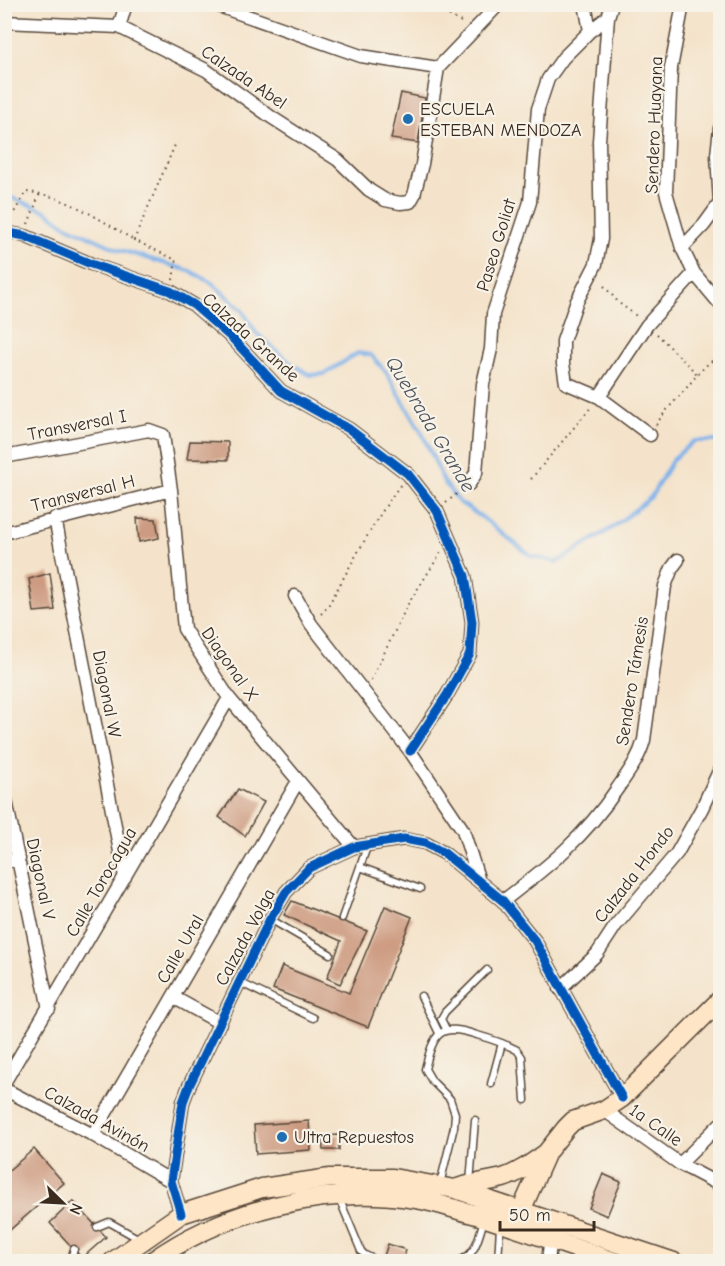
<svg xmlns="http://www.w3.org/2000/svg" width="725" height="1266" font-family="'Comic Neue',sans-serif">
<rect width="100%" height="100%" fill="#f7f3e8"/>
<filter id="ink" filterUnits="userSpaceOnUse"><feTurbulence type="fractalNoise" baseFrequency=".0167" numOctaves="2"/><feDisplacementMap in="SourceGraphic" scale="12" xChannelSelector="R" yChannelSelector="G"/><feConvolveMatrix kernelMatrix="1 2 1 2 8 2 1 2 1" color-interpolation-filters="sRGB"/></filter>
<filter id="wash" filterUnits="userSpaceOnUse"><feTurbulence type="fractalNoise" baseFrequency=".008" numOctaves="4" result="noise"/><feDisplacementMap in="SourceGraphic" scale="24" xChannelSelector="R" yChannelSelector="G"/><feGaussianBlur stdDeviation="1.35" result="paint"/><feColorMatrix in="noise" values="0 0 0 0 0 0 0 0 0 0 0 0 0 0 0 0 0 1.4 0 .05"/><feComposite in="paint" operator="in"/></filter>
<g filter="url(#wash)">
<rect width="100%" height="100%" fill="#f4e3ca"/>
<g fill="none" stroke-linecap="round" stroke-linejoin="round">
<path stroke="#7db1ea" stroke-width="4" d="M4,195l42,16 19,14 52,24 73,22 22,12 30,27 14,23 36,31 18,11 14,-1 34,-21 13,2 15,17 37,63 21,47 15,20 24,16 48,38 26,6 55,-34 39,-31 22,-38 21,-18h26"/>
</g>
<g id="blocks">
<path fill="#cd9b81" d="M401,93l24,5 -7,45 -27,-4z
M190,441l38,1v18l-41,-1z
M137,518l19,1 3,19 -20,4z
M50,573l5,37 -21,2 -5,-33z
M238,789l26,13 -19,34 -26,-19z
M292,901l75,30 -27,53 -13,-6 14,-37 -57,-26z
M385,906l27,11 -44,110 -95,-38 9,-23 67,27z
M309,1121l2,29 -55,4 -2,-29z
M339,1135v15h-16l-1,-14z
M34,1149l30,34 -60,52v-61z
M603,1174l18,8 -14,34 -18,-8z
M73,1201l33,36 -24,21 -32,-35z
M388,1244l18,6 -3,12h-21z"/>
</g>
</g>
<g filter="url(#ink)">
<use href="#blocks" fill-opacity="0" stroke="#574638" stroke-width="1.5"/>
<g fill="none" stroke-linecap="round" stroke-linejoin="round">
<defs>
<path id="lane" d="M360,867l60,22
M342,918l26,-74
M270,919l60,35
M239,982l74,36
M421,996l18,37
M446,1029l-5,-10 4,-7 42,-42
M491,1084l11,-41
M4,1126l1,-1
M470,1183l5,-63
M440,1184l14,-57 1,-13 -5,-15 -18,-18 -7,-12c9,-36 14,-47 52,-34 14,4 27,8 40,15l5,7 3,43
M339,1198l22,53 4,4 16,7
M97,1227l12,-5 32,18
M70,1262l4,-13
M187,1262v-1
M454,1262c22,-3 24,-24 30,-42
M498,1262l2,-36"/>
<path id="street" d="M213,4l148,52 77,12
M585,4l5,27
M683,4l-12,64 -5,124 16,56 12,25 26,31
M608,17l-9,124 2,98 -5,25 -20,39 -13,38v23l3,19 33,14 51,38
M4,22l115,5 87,43 65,47 67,43 31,30 16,10 15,3 10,-1 4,-7 8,-31 16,-96 61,-64
M119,27l7,-23
M720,128l-3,27 3,48
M4,232l21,4 66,28 79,27 24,14 38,33 49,53 68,38 59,45 29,37 28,65 7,46 -2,32 -23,41 -37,56
M682,248l22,-23 16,-22
M599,397l48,-72 47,-52
M4,457l145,-27 14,5 8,55 13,139 45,69 125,149
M469,484l7,-11 7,-89 8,-35 2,-35 37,-112 8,-93 10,-30 15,-21 27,-27 18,-14 4,-13
M55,518l70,359
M4,533l167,-43
M295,596l16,28 99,127 53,79 15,48
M4,791l45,218
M4,862l15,-3
M503,901c47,-36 81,-63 114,-112 11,-16 22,-30 27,-49l21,-154 7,-18 6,-8
M560,989l37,-35 19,-29 61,-72 25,-45 18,-39
M173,997l47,26
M4,1083l225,-385
M4,1089l89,46 78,46
M604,1110l76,54 40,21
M93,1135l205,-354
M680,1164l40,-40
M181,1214l-10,-33 12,-79 6,-16 81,-167 16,-27 23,-24 45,-21 50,-8 21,4 19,10 59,48 32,40 87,157
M548,1262l3,-28"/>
<path id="secondary" d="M455,1189c16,-6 32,-7 48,-11 16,-5 29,-15 43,-25
M516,1222l31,-70 19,-24 7,-7 31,-11 18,-12 98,-98
M112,1262l69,-48 81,-26 68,-10h63l62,11 219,73
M151,1262c72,-52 177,-78 264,-63 20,3 39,10 58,15 48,15 95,32 143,48"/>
</defs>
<use href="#lane" stroke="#574638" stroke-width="9"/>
<use href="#street" stroke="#574638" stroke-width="15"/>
<use href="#secondary" stroke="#574638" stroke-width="21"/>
<path stroke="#574638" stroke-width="2" stroke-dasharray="1.5 4.5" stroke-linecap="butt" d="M428,4l35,19
M4,218l11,-7 11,-19c38,2 76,29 108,48
M28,224l12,-31
M173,280l3,-20 -42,-20 41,-95
M604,286l15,17 20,15
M657,334l40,40
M656,425c8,-13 17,-22 27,-33 12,-14 21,-28 37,-36
M531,479l61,-73
M446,503l14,-12
M321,614l7,-8c23,-41 45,-84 73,-122
M371,680l37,-76 34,-53"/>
<use href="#lane" stroke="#fff" stroke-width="6"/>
<use href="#street" stroke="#fff" stroke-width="12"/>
<use href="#secondary" stroke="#fee5c5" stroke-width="18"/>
<defs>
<path id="cycleway" d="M4,232l21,4 66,28 79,27 24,14 38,33 49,53 68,38 59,45 29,37 28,65 7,46 -2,32 -23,41 -37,56
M181,1214l-10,-33 12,-79 6,-16 81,-167 16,-27 23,-24 45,-21 50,-8 21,4 19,10 59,48 32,40 87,157"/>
</defs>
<use href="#cycleway" stroke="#f7f3e8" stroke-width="13"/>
<use href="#cycleway" stroke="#0057b8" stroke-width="9"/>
</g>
</g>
<g fill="#1f6fb2" stroke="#f7f3e8" stroke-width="2">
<circle cx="408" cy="119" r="6"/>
<circle cx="282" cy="1137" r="6"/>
</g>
<g text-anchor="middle" stroke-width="4.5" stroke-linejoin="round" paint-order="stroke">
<g font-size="18" fill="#3b2a1e" stroke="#f7f3e8">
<text transform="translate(244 77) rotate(34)" y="6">Calzada Abel</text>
<text transform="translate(654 125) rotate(-88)" y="6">Sendero Huayana</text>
<text transform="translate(496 245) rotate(-73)" y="6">Paseo Goliat</text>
<text transform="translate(251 337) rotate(42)" y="6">Calzada Grande</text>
<text transform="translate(77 425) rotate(-11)" y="6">Transversal I</text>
<text transform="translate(83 493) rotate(-14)" y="6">Transversal H</text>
<text transform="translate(230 664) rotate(55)" y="6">Diagonal X</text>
<text transform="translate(632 681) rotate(-81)" y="6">Sendero Támesis</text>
<text transform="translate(107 694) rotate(79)" y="6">Diagonal W</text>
<text transform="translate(634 874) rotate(-52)" y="6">Calzada Hondo</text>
<text transform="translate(41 879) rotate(78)" y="6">Diagonal V</text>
<text transform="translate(101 882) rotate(-60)" y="6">Calle Torocagua</text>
<text transform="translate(245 937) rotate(-62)" y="6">Calzada Volga</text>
<text transform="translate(180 949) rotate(-60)" y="6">Calle Ural</text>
<text transform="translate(97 1119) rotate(29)" y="6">Calzada Avinón</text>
<text transform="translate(656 1125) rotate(35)" y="6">1a Calle</text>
</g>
<g font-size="18" fill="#3b2a1e" stroke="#f7f3e8" text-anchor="start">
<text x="420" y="115">ESCUELA<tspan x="420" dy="21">ESTEBAN MENDOZA</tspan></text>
<text x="294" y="1143">Ultra Repuestos</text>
</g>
<g font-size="20" font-style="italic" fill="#4f525b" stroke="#f7f3e8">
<text transform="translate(431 424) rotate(59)" y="7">Quebrada Grande</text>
</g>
</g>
<rect width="725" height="1266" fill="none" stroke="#f7f3e8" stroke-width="24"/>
<g transform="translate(63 1203) rotate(114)" stroke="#f7f3e8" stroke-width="4.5" paint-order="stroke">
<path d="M0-4.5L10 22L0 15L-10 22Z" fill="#3b2a1e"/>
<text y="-9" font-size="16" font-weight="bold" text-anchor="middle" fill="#3b2a1e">N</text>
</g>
<path d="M500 1221v9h94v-9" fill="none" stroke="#3b2a1e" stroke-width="3"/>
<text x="509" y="1221" font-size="18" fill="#3b2a1e" stroke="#f7f3e8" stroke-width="4.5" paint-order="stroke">50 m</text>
</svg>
